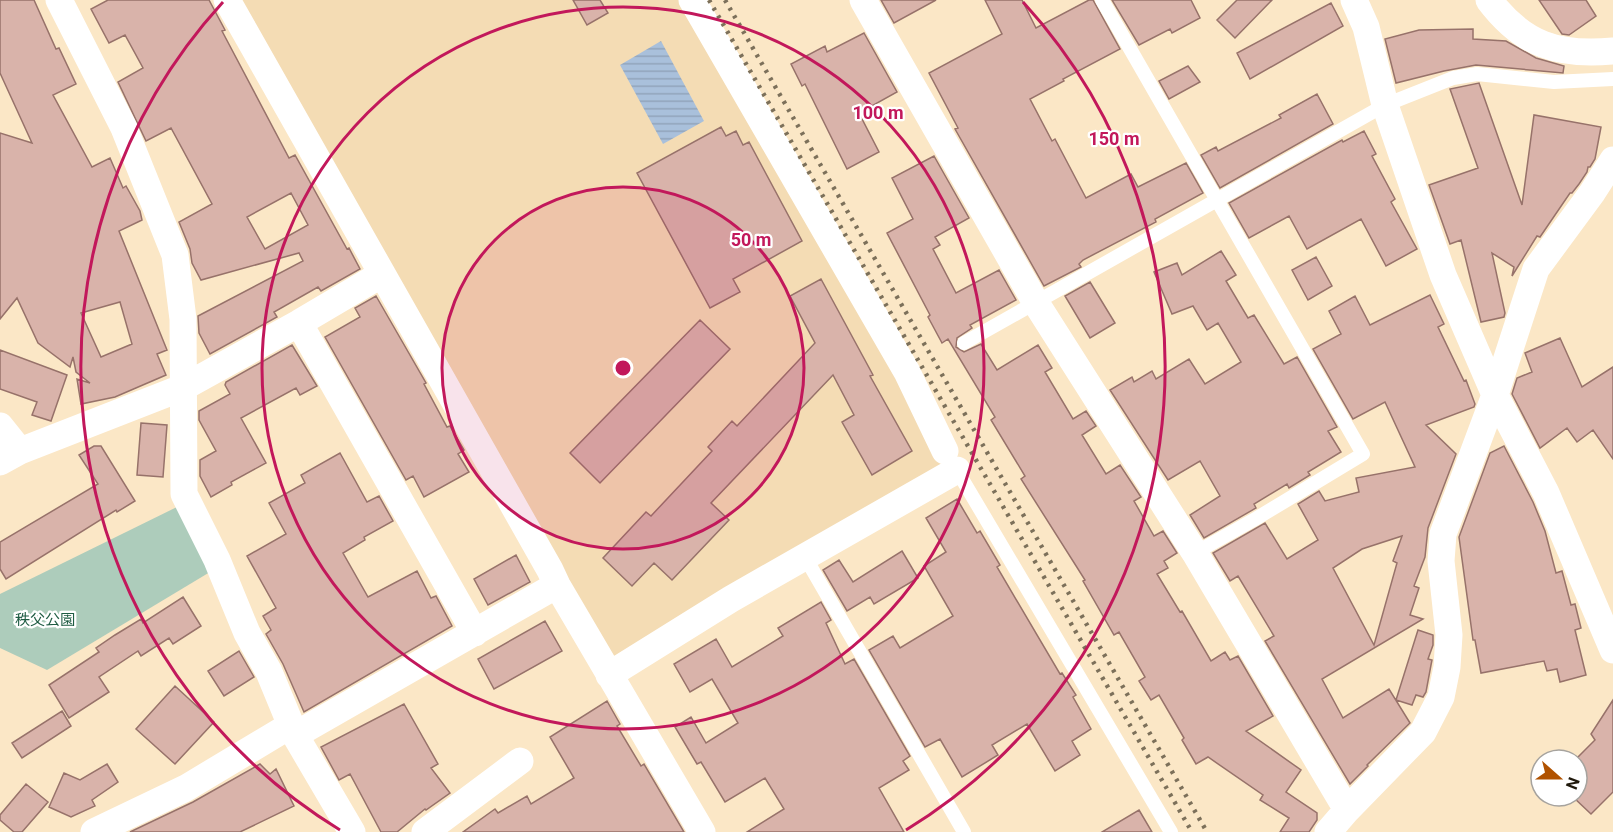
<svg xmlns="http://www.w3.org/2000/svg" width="1613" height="832" font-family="Roboto,'Noto Sans JP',sans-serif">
<defs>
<pattern id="water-rules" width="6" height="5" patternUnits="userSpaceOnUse" patternTransform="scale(1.5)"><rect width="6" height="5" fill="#a9c0db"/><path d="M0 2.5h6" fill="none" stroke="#91a4bb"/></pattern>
</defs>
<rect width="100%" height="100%" fill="#fbe7c6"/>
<path fill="#f4dcb4" d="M238,0h442l263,458 -7,15 -314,188 -13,-5z"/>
<path fill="#adccbb" d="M183,504l37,62 -173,104 -47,-22v-54z"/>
<path fill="url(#water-rules)" d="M661,41l43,80 -41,23 -43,-79z"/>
<path fill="#d9b3aa" stroke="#97726a" stroke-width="1.5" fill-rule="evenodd" d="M0,0h34l22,49 3,-1 17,36 -23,11 39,72 18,-9 13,30 3,-2 14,25 2,9 -23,11 48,119 -10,4 9,21 -51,22 -34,7 -4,-25 13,4 -14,-11 -3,-15 -3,10 -32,-24 -21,-45 -17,21v-186l32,10 -32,-70zM120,302l12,42 -31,13 -20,-44z
M108,0h101l16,30 -3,1 67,127 6,-3 52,94 2,-1 11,21 -39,22 -3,-4 -44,25 3,5 -67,37 -11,-21 -1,-17 105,-55 -4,-8 -98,27 -9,-17 -2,-14 -11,-27 33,-18 -41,-76 -25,13 -28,-59 25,-14 -18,-33 -16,8 -18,-34zM291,193l17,32 -43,24 -18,-32z
M573,0h27l8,13 -21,12z
M881,0h55l-42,23z
M985,0h37l14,28 53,-28h4l27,49 -57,30 1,2 -34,18 22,42 3,-2 31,59 45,-24 7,13 48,-24 17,30 -48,26 1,3 -73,38 -4,4 2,3 -37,19 -89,-157 3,-1 -29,-55 73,-39z
M1112,0h79l9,18 -28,15 -2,-4 -31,16z
M1237,0h35l-37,38 -18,-18z
M1539,0h47l10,16 -27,19 -7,-1z
M1331,3l12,23 -93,53 -13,-26z
M1473,29v10l33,2 30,17 28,8 -1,7 -87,-8 -32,6 -48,12 -11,-44 34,-9z
M864,33l33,59 -38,21 20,39 -32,17 -42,-85 -3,2 -11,-22 34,-18 2,6z
M1188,66l12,16 -31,17 -10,-18z
M1479,83l43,122 12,-90 67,12 -6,32 -5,8h-2l-1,5 -8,12 -7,9h-2l-30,44 -3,-1 -25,40 2,-9 -22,-14 13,60 -1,4 -23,5 -20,-82 -11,4 -21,-59 49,-17 -28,-79z
M1317,94l16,30 -113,64 -19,-33 15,-8 2,4 63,-33 -2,-3z
M721,127l5,9 10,-5 7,14 6,-3 53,99 -69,38 7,13 -30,16 -73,-135z
M1364,131l12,23 -4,2 23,43 -4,3 26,47 -31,17 -25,-47 -54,30 -18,-33 -40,22 -20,-35 113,-63 1,2z
M934,156l35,62 -34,19 5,8 -7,4 23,44 43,-23 17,30 -46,25 2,3 -15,10 -1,9 8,5 17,-8 16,26 41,-25 14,23 -7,4 28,47 13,-8 10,15 -14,9 24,39 14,-9 21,32 -7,4 20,35 9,-5 14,22 -13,8 4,7 -11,6 23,38 2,-1 29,50 14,-9 5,8 8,-4 35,60 -27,15 55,39 -15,22 31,21v7l-8,12h-29l9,-14 -29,-18 3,-5 -55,-38 -12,7 -14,-24 2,-2 -25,-43 -8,5 -12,-19 6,-4 -26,-45 -5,3 -31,-54 2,-1 -64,-101 4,-3 -34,-56 4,-3 -47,-78 -6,4 -14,-26 2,-2 -43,-82 26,-14 -21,-41z
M1221,251l15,24 -10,6 22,37 6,-3 30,49 13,-7 40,70 -9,4 13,21 -33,20 2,3 -21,13 -2,-4 -33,20 2,4 -52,30 -14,-23 30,-19 -20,-35 -32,19 -58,-90 22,-13 2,5 18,-11 4,8 33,-20 16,25 36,-22 -23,-39 -11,7 -14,-24 -21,8 -18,-42 23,-9 5,12z
M1316,257l16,29 -24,14 -16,-30z
M821,279l52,96 -3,1 42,75 -40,24 -30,-53 12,-7 -21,-40 -122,128 18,17 -57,60 -18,-17 -22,23 -29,-28 43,-46 5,4 61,-65 -4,-4 24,-26 5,5 78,-83 -25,-47z
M1090,282l25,41 -25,15 -25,-42z
M1430,295l14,29 -6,3 26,54 2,-1 9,24 -1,3 -48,18 30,29 -28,74 -3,29 -11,29 5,2 -9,27 13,4 -101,60 21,39 46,-29 21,34 -43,42 1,1 -18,18 -85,-143 9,-5 -36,-60 -8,5 -17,-28 52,-30 22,36 31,-19 -20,-36 21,-13 6,10 34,-9 -3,-14 59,-11 -30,-65 -32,17 -40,-70 28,-15 -12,-23 26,-15 15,29zM1402,536l-9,25 4,2 -23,82 -41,-77 29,-19z
M376,296l50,87 -2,1 23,43 3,-1 14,24 -6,4 11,18 -45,25 -11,-21 -7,4 -81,-143 35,-20 -5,-9z
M700,320l30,29 -130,134 -30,-30z
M1560,338l22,49 31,-20v92l-20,-29 -16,12 -10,-14 -27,20 -28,-54 5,-16 15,-6 -7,-19z
M292,345l25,41 -17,9 -4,-7 -55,30 25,45 -35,19 1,3 -21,12 -11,-21v-16l16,-9 -17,-31v-9l31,-17 -5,-9 1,-3z
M0,350l67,25 -16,46 -19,-6 5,-13 -37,-13z
M141,423l26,2 -4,52 -26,-2z
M94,446h7l34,55 -18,11 -1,-2 -110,69 -6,-10v-27l98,-58 -19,-29z
M1504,446l29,56 12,29 11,42 6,-2 9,34 4,-1 6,24 -6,2 11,45 -26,7 -3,-13 -10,2 -3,-10 -63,12 -6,-33h-2l-14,-103 31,-84z
M340,453l27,49 12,-6 14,25 -29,16 1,3 -22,13 25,44 49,-26 14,27 5,-2 16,30 -148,86 -21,-48 -17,-30 5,-4 -8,-14 13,-8 -29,-52 39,-22 -17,-31 36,-20 -4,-8z
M957,499l20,34 3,-2 20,34 -3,2 63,107 2,-1 14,22 -3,2 18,32 -19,12 8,14 -25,16 -28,-47 -35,21 6,10 -36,22 -22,-38 -15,8 -56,-97 24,-14 7,12 53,-32 -29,-50 22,-14 -20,-34z
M902,551l16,27 -44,26 -4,-7 -23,14 -24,-41 16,-10 14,22z
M516,555l14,27 -42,23 -14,-26z
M183,597l18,29 -28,18 -4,-6 -28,18 -3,-5 -39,26 10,15 -40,26 -20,-33 50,-33 -3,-4 19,-13 26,-16 2,4z
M821,602l10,18 -5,3 19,41 9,-5 56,97 -7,5 6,9 -30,18 25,44h-157l37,-23 -19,-31 -40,24 -24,-40 -4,2 -22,-37 16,-10 15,26 32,-20 -26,-44 -22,13 -16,-28 42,-25 16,28 51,-31 -5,-8z
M545,621l17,30 -68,38 -16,-30z
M1418,630l15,5v10l-5,14 4,1 -1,5 -5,27 -3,5 -7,-2 -4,10 -16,-5z
M239,651l15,26 -30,19 -16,-25z
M175,686l39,36 -39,42 -39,-35z
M1613,700v92l-22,22 -19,-18h5v-36h-2l20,-20 -4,-6z
M607,701l13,23 -3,2 24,40 3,-2 40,68h-221l32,-23 3,4 29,-17 4,8 43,-26 -24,-41z
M404,704l34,60 -7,4 19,25 -24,17 -1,-1 -28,23h-16l-31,-58 -11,6 -18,-33z
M62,711l9,15 -49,32 -10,-15z
M107,764l11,18 -26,18 3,6 -24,11 -22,-10 15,-34 16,7z
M260,764l10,10 6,-5 18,37 -54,26h-110l63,-30z
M26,784l22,18 -26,30h-8l-14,-12v-5z
M1139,810l13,22h-50z"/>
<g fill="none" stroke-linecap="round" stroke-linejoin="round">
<path stroke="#fff" stroke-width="14" d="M1102,0l261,454 -106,64 -62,35
M964,343l421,-238 68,-27 24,-4 77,8 59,-3
M955,467l216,365
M805,557l159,275"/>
<path stroke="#fff" stroke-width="27" d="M59,0l65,128 51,127 8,64 1,175 33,66 30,73 22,39 26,63 57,97
M227,0l323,570 7,15 145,247
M692,0l215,372 38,79
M863,0l173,303 159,250 152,257
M1354,0l12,27 19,78 58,170 52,120 51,98 67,157
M1489,0c34,45 69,56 124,51
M299,323l176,310
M0,426l20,25
M0,462l20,-11 164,-64 115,-64 83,-49
M609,675l122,-76 226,-129
M295,735l262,-150
M94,832l92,-44 105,-63
M425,832l95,-71
M1328,832l19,-22 76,-78 18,-35 6,-30 2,-32 -8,-74 2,-27 52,-139 41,-126 56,-76 21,-33"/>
<path stroke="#7c705a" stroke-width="4.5" stroke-dasharray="3 6" stroke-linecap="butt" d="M709,0l483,832
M725,0l482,832"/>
</g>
<circle cx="623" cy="368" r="181" fill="#c2185b" fill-opacity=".12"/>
<g fill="none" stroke="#c2185b" stroke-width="3">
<circle cx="623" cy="368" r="181"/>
<circle cx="623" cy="368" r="361"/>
<path d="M340 830A542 542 0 0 1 223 2M1023 2A542 542 0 0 1 906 830"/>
</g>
<g text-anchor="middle" stroke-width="4.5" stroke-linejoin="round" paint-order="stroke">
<g font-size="15" fill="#1f5c43" stroke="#fff">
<text x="45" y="625">秩父公園</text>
</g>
</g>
<circle cx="623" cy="368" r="9" fill="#c2185b" stroke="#fff" stroke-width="3"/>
<g font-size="18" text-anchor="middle" font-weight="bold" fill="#c2185b" stroke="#fff" stroke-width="4.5" stroke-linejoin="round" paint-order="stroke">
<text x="878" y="119">100 m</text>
<text x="1114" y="145">150 m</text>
<text x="751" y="246">50 m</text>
</g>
<g transform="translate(1559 778) rotate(111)"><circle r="28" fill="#ffffff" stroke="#a6a39e" stroke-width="1.5"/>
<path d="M0-4.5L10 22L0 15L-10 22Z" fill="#b05200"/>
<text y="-9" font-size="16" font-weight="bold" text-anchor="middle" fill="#20190c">N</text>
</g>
</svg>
